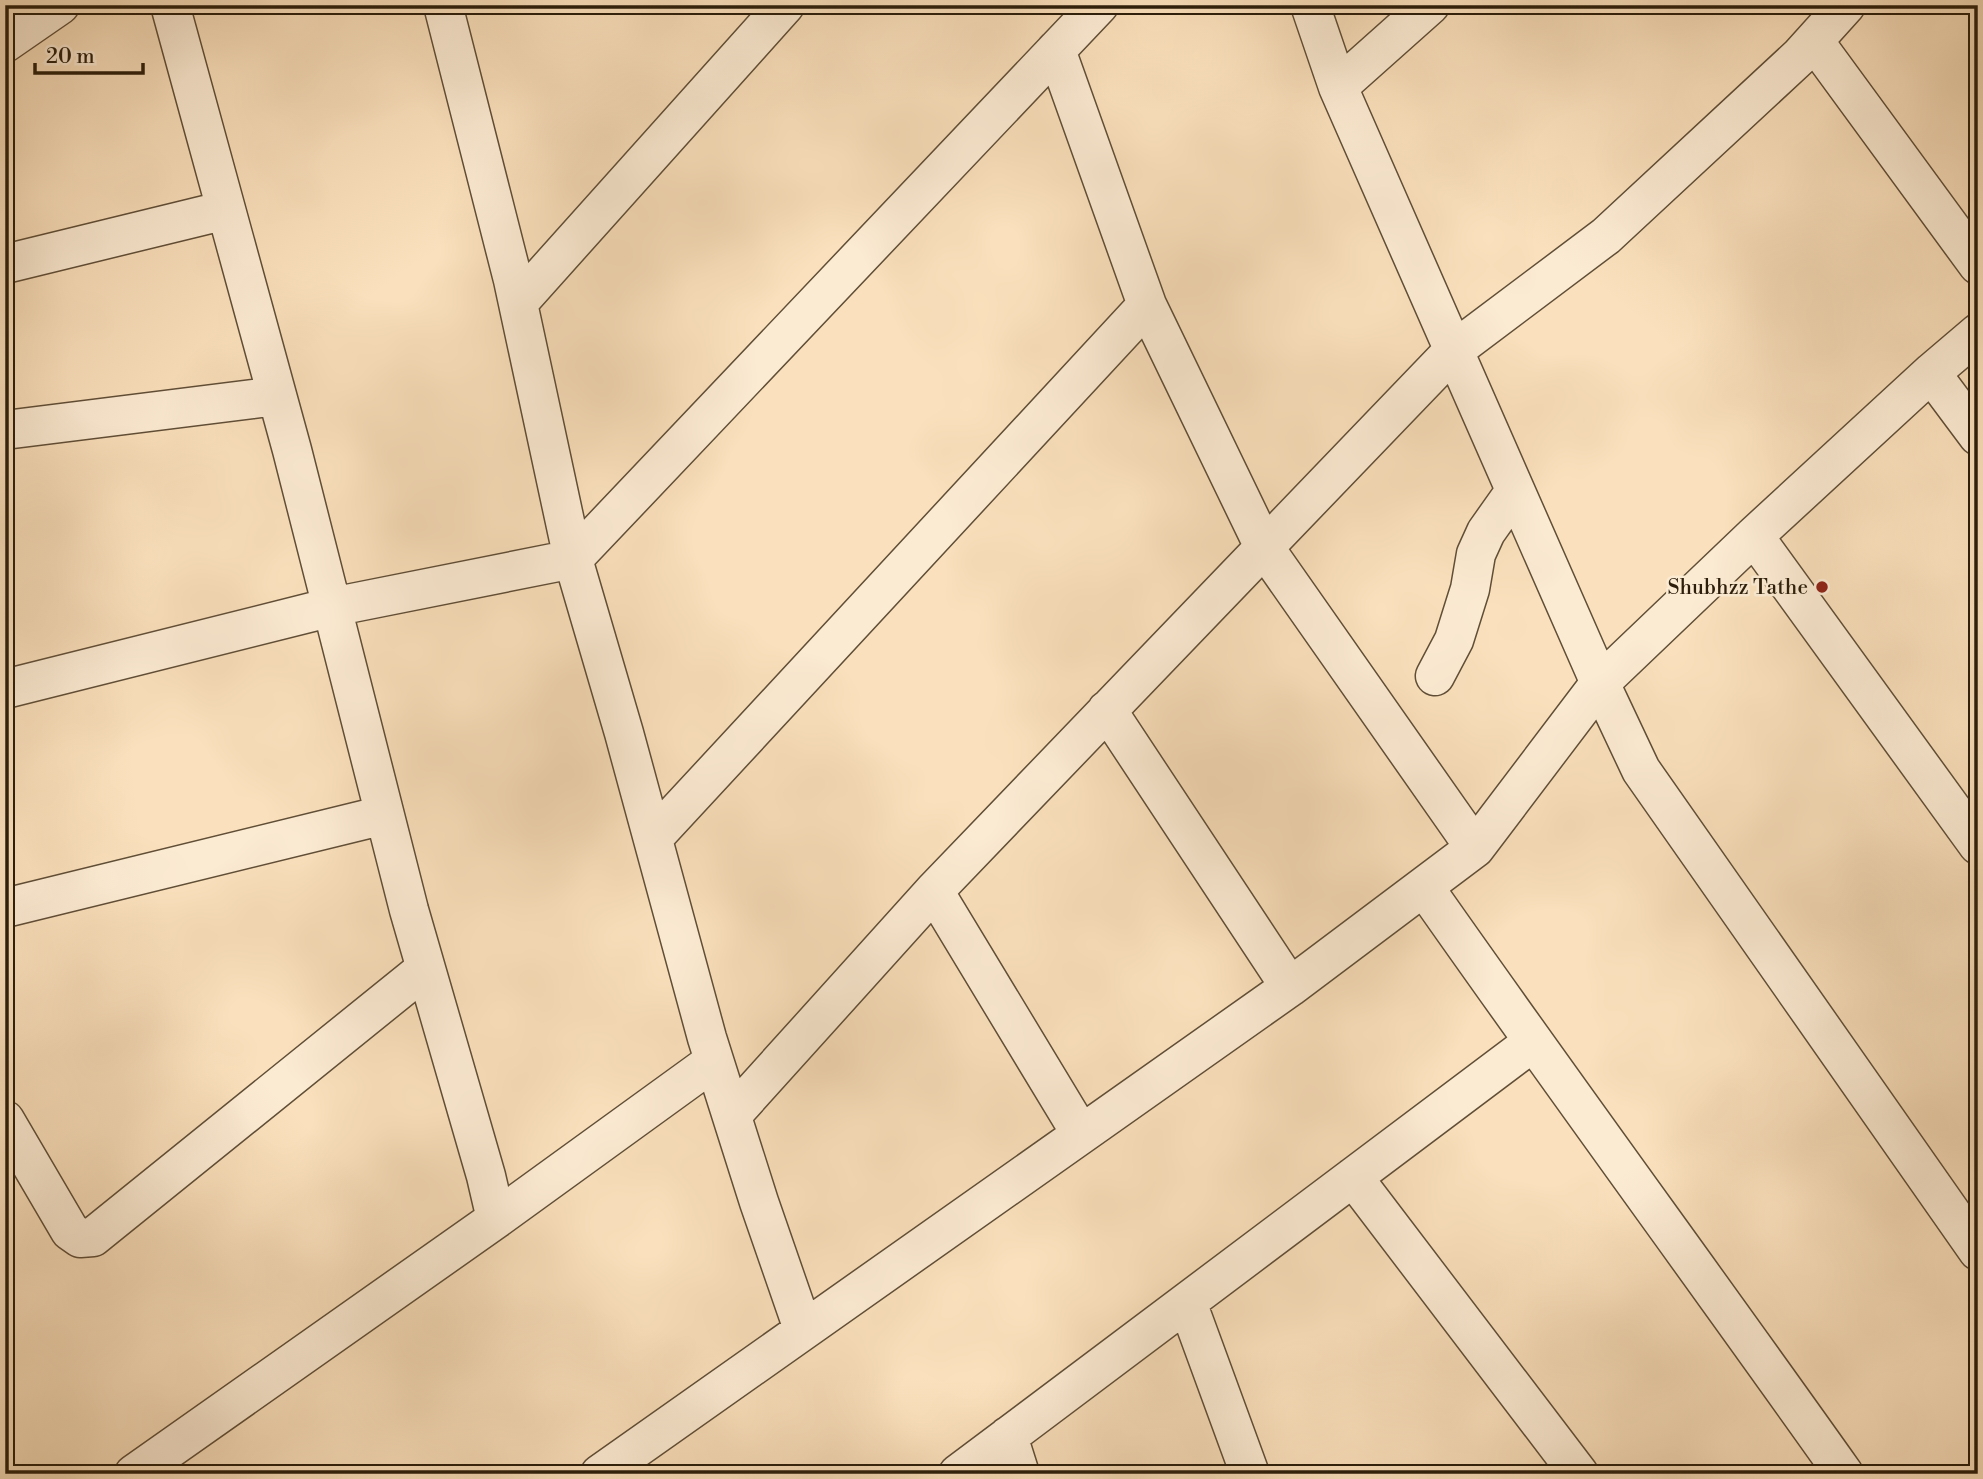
<svg xmlns="http://www.w3.org/2000/svg" width="1983" height="1479" font-family="'Libre Bodoni',serif">
<rect width="100%" height="100%" fill="#fae0bc"/>
<filter id="stains"><feTurbulence type="fractalNoise" baseFrequency=".00286" numOctaves="4"/><feColorMatrix values="0 0 0 0 .2 0 0 0 0 .09 0 0 0 0 .02 0 0 0 .5 -.17"/></filter>
<radialGradient id="worn" r=".72"><stop offset=".6" stop-color="#630" stop-opacity="0"/><stop offset="1" stop-color="#630" stop-opacity=".3"/></radialGradient>
<g fill="none" stroke-linecap="round" stroke-linejoin="round">
<defs>
<path id="minor" d="M170,5l122,445 117,460 77,266 10,43
M443,5l70,275 60,279 51,174 83,305 52,164 44,127
M1310,5l28,82 262,596 41,87 337,481
M1814,41l164,224
M5,43l55,-38
M1056,50l91,255 117,242 211,301
M1338,87l92,-82
M5,264l221,-54
M518,303l267,-298
M1931,373l47,63
M5,430l272,-34
M1754,536l224,309
M1435,676l19,-36 16,-51 6,-35 10,-22 29,-41
M5,689l327,-82 241,-48 526,-554
M1107,710l183,277
M653,838l494,-533
M1424,887c138,197 281,391 420,587
M934,891l147,243
M5,908l379,-93
M732,1115l202,-224 519,-540 153,-115 194,-180 46,-51
M5,1120l65,111 10,7 13,-1 332,-268
M1353,1177l226,297
M1187,1302l63,172
M1008,1436l12,38
M134,1474l362,-255 218,-158
M600,1474l690,-487 185,-139 125,-165 154,-147 177,-163 47,-40
M958,1474l575,-432"/>
</defs>
<use href="#minor" stroke="#604e37" stroke-width="41"/>
<use href="#minor" stroke="#fcebd3" stroke-width="38"/>
</g>
<circle fill="#8f2418" stroke="#fcebd3" stroke-width="2.5" cx="1822" cy="587" r="7"/>
<g text-anchor="middle" stroke-width="5" stroke-linejoin="round" paint-order="stroke">
<g font-size="21" fill="#2c1e0b" stroke="#fcebd3" text-anchor="end">
<text x="1808" y="594">Shubhzz Tathe</text>
</g>
</g>
<rect width="1983" height="1479" fill="none" stroke="#fae0bc" stroke-width="28"/>
<rect x="7" y="7" width="1969" height="1465" fill="none" stroke="#2c1e0b" stroke-width="3.5"/>
<rect x="14" y="14" width="1955" height="1451" fill="none" stroke="#2c1e0b" stroke-width="2"/>
<path d="M35 63v10h108v-10" fill="none" stroke="#2c1e0b" stroke-width="3.5"/>
<text x="46" y="63" font-size="21" fill="#2c1e0b" stroke="#fcebd3" stroke-width="5" paint-order="stroke">20 m</text>
<rect width="100%" height="100%" filter="url(#stains)"/>
<rect width="100%" height="100%" fill="url(#worn)"/>
</svg>
